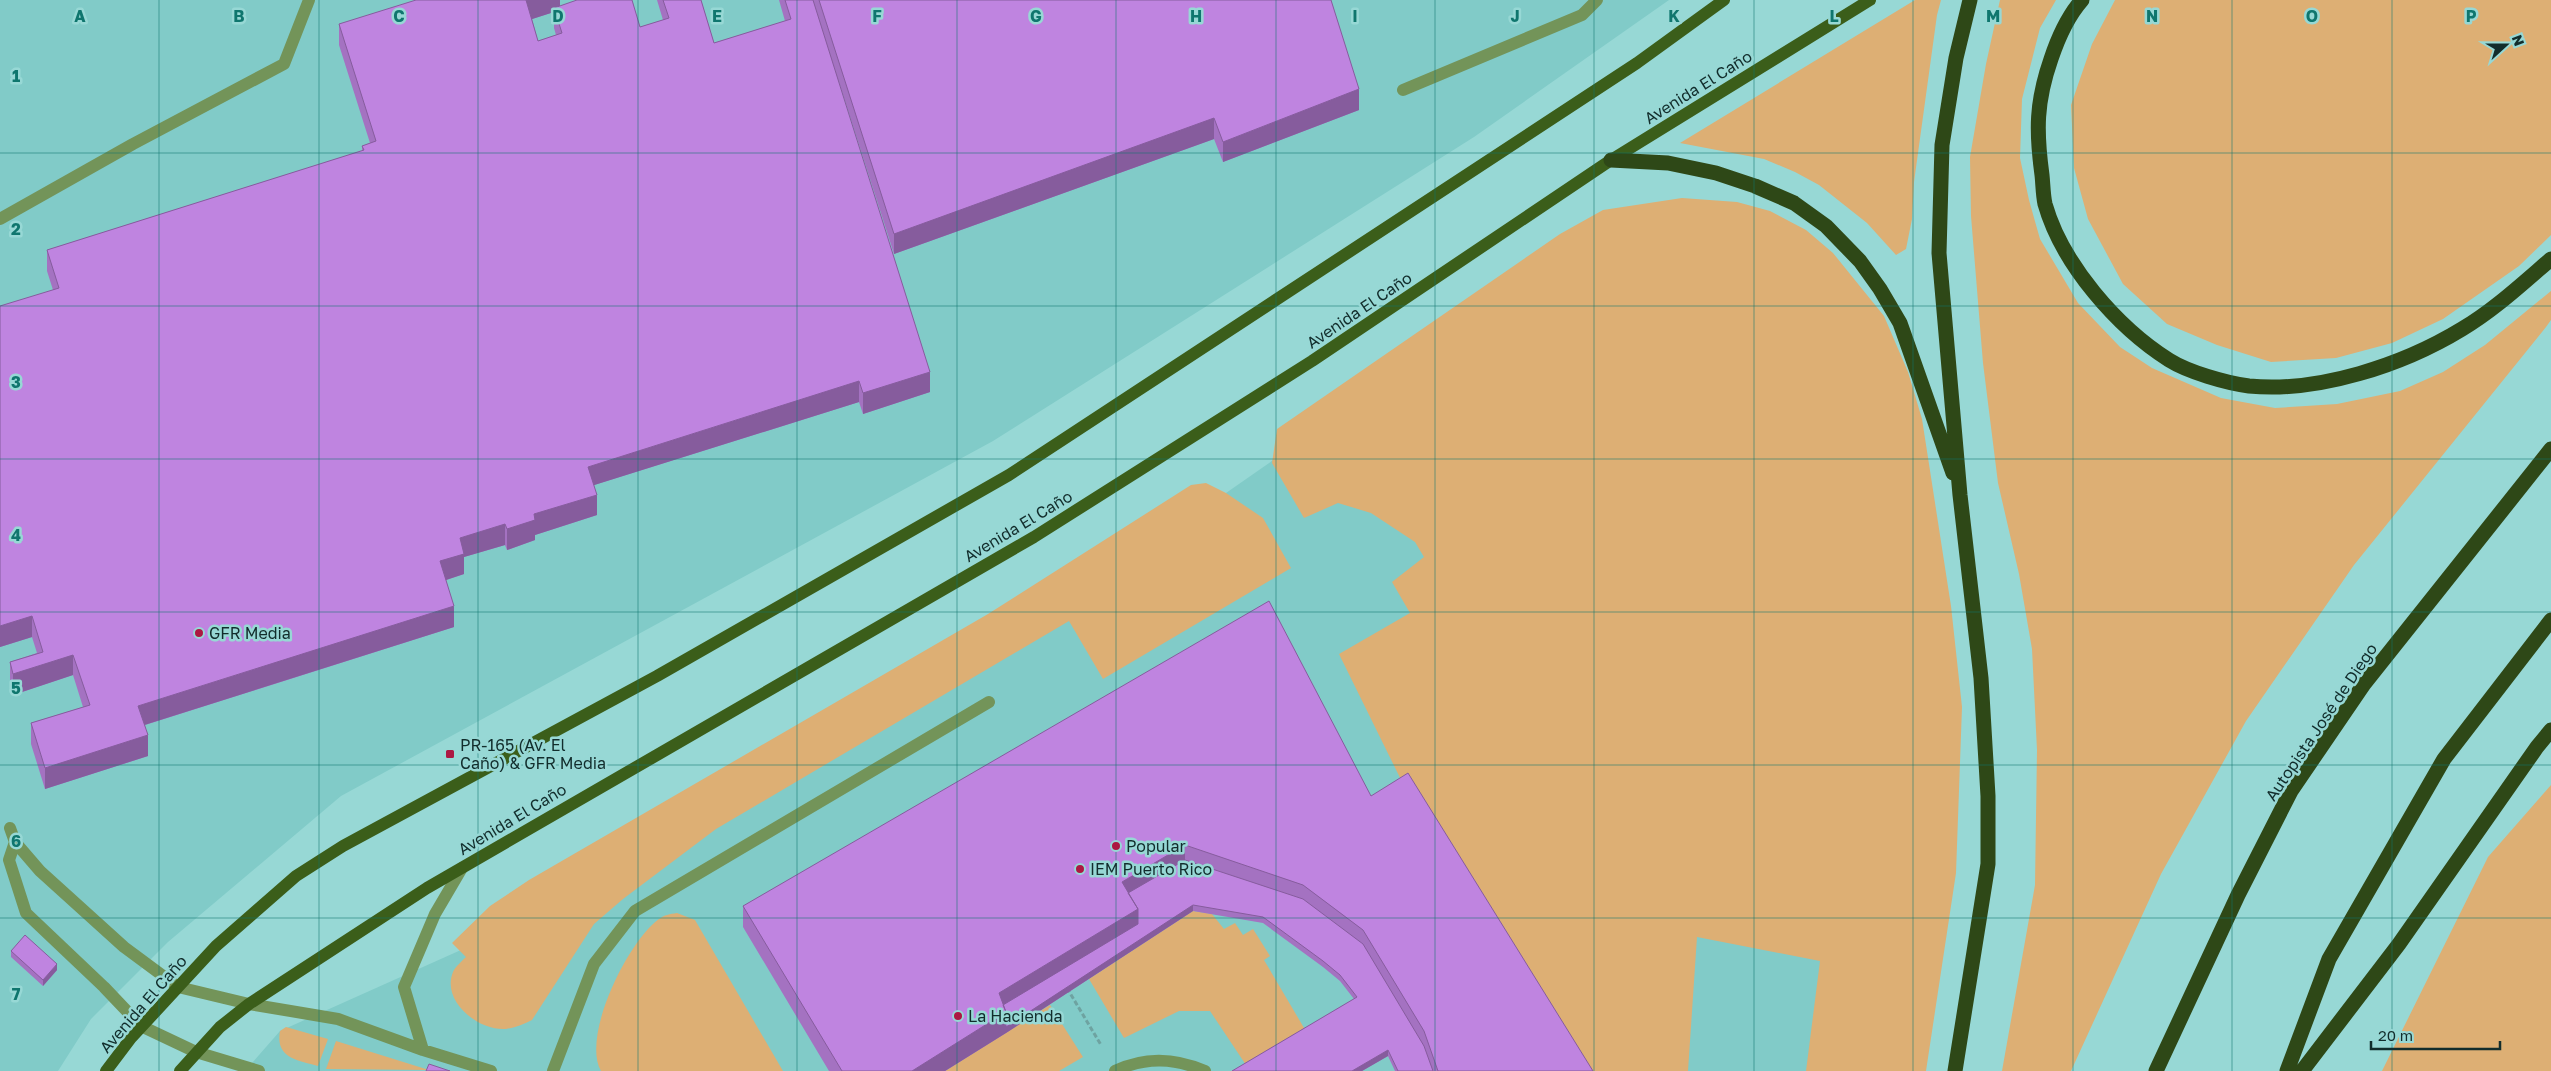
<svg xmlns="http://www.w3.org/2000/svg" width="2551" height="1071" font-family="'Golos Text',sans-serif">
<rect width="100%" height="100%" fill="#97d8d5"/>
<path fill="#81cbc8" d="M0,0h1669l-195,137 -481,304 -652,355 -173,146 -77,77 -33,52h-58z
M1620,218l249,853h-1624l35,-40 201,-90 745,-448z"/>
<path fill="#ddaf74" d="M1915,0h26l-4,15 -23,167 -2,37 -6,30 -10,6 -29,-32 -48,-38 -24,-13 -31,-13 -84,-16z
M2000,0h56l-16,28 -18,71 -2,59 9,42 11,39 38,64 42,44 32,21 69,30 54,10 62,-4 63,-13 43,-19 42,-27 66,-54v29l-5,7 -192,238 -108,156 -85,153 -90,197h-69l33,-186 2,-135 -5,-101 -13,-75 -21,-91 -15,-120 -12,-147 -1,-59 16,-93z
M2115,0h436v235l-32,31 -76,53 -51,24 -56,15 -65,4 -54,-17 -50,-21 -44,-40 -35,-65 -14,-51 -3,-63 21,-61z
M1682,198l55,4 33,9 36,19 27,23 51,63 24,56 14,47 29,187 11,101 -6,166 -30,198h-120l14,-110 -123,-24 -9,134h-108l-172,-277 -69,-140 71,-41 -18,-31 32,-25 -9,-15 -44,-29 -33,-10 -34,15 -32,-55 5,-34 283,-195 43,-24z
M1206,483l20,10 37,25 28,50 -188,111 -34,-58 -353,208 -93,70 -29,25 -62,96c-8,4 -17,8 -26,9 -28,2 -65,-28 -53,-57 2,-5 9,-11 13,-15l-14,-14 38,-37 39,-26 459,-266 203,-129z
M2551,785v286h-169l106,-214z
M1193,911l19,3 12,15 11,-6 8,12 10,-6 17,27 -6,4 43,73 -59,35 -38,-57h-31l-55,27 -35,-59z
M677,913l18,7 88,151h-182c-20,-35 27,-130 58,-152 5,-4 11,-5 18,-6z
M1050,1005l33,52 -24,14h-114z
M286,1027l42,12 -10,27c-21,-6 -43,-8 -38,-35z
M336,1041l93,29 -103,-1z"/>
<g fill="none" stroke-linecap="round" stroke-linejoin="round">
<path stroke="#6ea3a1" stroke-width="3" stroke-dasharray="5 2.5" stroke-linecap="butt" d="M1067,988l34,57"/>
<path stroke="#739459" stroke-width="12" d="M1403,90l179,-75 15,-15
M0,219l133,-75 151,-80 25,-64
M10,828l5,14 25,29 84,76 54,40 71,17 89,15 85,31 68,21
M15,842l-6,18 17,53 78,74 37,39 55,26 63,19
M423,1050l-19,-63 31,-73 27,-46
M553,1071l41,-107 41,-53 354,-209
M1115,1071c31,-15 60,-13 90,0"/>
<path stroke="#3b5e1a" stroke-width="12" d="M106,1071l25,-33 85,-92 80,-70 47,-30 314,-170 352,-201 628,-412 87,-63
M180,1071l40,-44 29,-23 178,-116 607,-351 278,-176 299,-201 259,-160"/>
<path stroke="#2e4817" stroke-width="15" d="M2082,0c-15,17 -24,38 -31,59 -15,43 -15,72 -9,116 1,9 1,20 3,29 17,60 72,123 124,156 19,12 57,23 80,26 69,7 154,-21 213,-57 32,-19 60,-45 89,-70
M1611,160l57,3 48,10 39,13 39,17 32,23 34,35 20,28 20,34 53,150
M1955,1071l33,-207v-68l-7,-118 -21,-183 -21,-242 3,-108 14,-87 14,-58
M2156,1071l82,-176 53,-104 73,-107 187,-235
M2287,1071l42,-112 115,-200 107,-139
M2302,1071l97,-127 138,-197 14,-17"/>
</g>
<path fill="#a472c1" fill-rule="evenodd" d="M560,0v6l80,21 23,-7 -6,-20h44l13,43 71,-22 -6,-21h552l28,110 -136,52 -9,-23 -320,115 -56,-175 92,313 -67,22 -4,-12 -265,83 3,30 -62,20v5l-28,10 -2,-5 -41,12v17l-18,6 8,47 -309,98 3,31 -103,33 -14,-45v-21l52,-16 -10,-32 -60,20 -3,-12v-21l27,-9 -5,-16 -32,10 53,-357 -6,-19v-21l315,-99v-5l8,-3 -31,-98v-21zM554,12v16l2,7 -18,6 -6,-22z
M1371,796l222,275h-198l-7,-15 -26,15h-130l122,-72 -14,-18 -17,-14 -60,-44 -70,-12 -187,122 -61,38h-116l-86,-144v-21z
M11,951l46,19 -14,16 -32,-29z"/>
<path fill="#865c9d" d="M526,0h34v10l-6,-2v4l-28,9z
M1359,89v21l-136,52v-20z
M1214,118v21l-320,115v-20z
M930,372v20l-67,22v-21z
M859,381v21l-271,85v-20z
M597,495v20l-62,20v5l-28,10v-21l27,-15z
M505,524v21l-41,12v17l-24,8v-21l20,-23z
M454,606v21l-316,100v-21z
M32,616v21l-32,10v-21z
M73,655v20l-60,20v-21z
M148,735v21l-103,33v-21z
M1185,845v21l-61,35 -2,-19z
M1193,905v6l-187,122 -61,38h-33l94,-59z
M1138,909v21l-137,83 -2,-20z
M57,964v6l-14,16v-6z
M1388,1050v6l-26,15h-10z"/>
<path fill="#bf84e0" stroke="#865c9d" d="M416,0h110l12,41 24,-8 -8,-25 23,-8h55l8,27 29,-9 -6,-18h38l13,43 77,-24 -6,-19h28l117,372 -67,21 -4,-12 -271,86 9,28 -63,19 1,6 -28,9 -2,-5 -45,14 4,16 -24,7 14,45 -316,100 10,29 -103,33 -14,-45 59,-18 -17,-50 -60,19 -3,-12 33,-10 -11,-36 -32,10v-320l59,-18 -12,-38 317,-100 -2,-4 14,-5 -37,-117z
M819,0h512l28,89 -136,53 -9,-24 -320,116z
M1269,601l102,195 37,-23 185,298h-155l-14,-40 -61,-101 -60,-45 -118,-40 -63,37 16,27 -139,84 7,19 -94,59h-70l-99,-165z
M1185,860l118,39 60,45 61,102 9,25h-35l-10,-21 -36,21h-120l125,-74 -17,-22 -17,-14 -60,-44 -70,-12 -187,122v-15l-3,-7 135,-81v-15l-10,-16z
M25,935l32,29 -14,16 -32,-29z
M429,1064l21,7h-24z"/>
<path fill="none" stroke="#0f766e" stroke-width="1" stroke-opacity="0.55" d="M159,0v1071M319,0v1071M478,0v1071M638,0v1071M797,0v1071M957,0v1071M1116,0v1071M1276,0v1071M1435,0v1071M1594,0v1071M1754,0v1071M1913,0v1071M2073,0v1071M2232,0v1071M2392,0v1071M0,153h2551M0,306h2551M0,459h2551M0,612h2551M0,765h2551M0,918h2551"/>
<g fill="#ac1842" stroke="#97d8d5" stroke-width="2">
<circle cx="199" cy="633" r="5"/>
<rect x="445" y="749" width="10" height="10" rx="2.5"/>
<circle cx="1116" cy="846" r="5"/>
<circle cx="1080" cy="869" r="5"/>
<circle cx="958" cy="1016" r="5"/>
</g>
<g text-anchor="middle" stroke-width="5" stroke-linejoin="round" paint-order="stroke">
<g font-size="16" fill="#122d2c" stroke="#97d8d5">
<text transform="translate(1698 87) rotate(-32)" y="6">Avenida El Caño</text>
<text transform="translate(1359 310) rotate(-34)" y="6">Avenida El Caño</text>
<text transform="translate(1018 526) rotate(-31)" y="6">Avenida El Caño</text>
<text transform="translate(2321 722) rotate(-56)" y="6">Autopista José de Diego</text>
<text transform="translate(512 819) rotate(-31)" y="6">Avenida El Caño</text>
<text transform="translate(143 1004) rotate(-49)" y="6">Avenida El Caño</text>
</g>
<g font-size="16" fill="#122d2c" stroke="#97d8d5" text-anchor="start">
<text x="209" y="639">GFR Media</text>
<text x="460" y="751">PR-165 (Av. El<tspan x="460" dy="18">Caño) &amp; GFR Media</tspan></text>
<text x="1126" y="852">Popular</text>
<text x="1090" y="875">IEM Puerto Rico</text>
<text x="968" y="1022">La Hacienda</text>
</g>
</g>
<g font-size="16" text-anchor="middle" font-weight="bold" fill="#0f766e" stroke="#97d8d5" stroke-width="5" stroke-linejoin="round" paint-order="stroke">
<text x="80" y="22">A</text>
<text x="239" y="22">B</text>
<text x="399" y="22">C</text>
<text x="558" y="22">D</text>
<text x="717" y="22">E</text>
<text x="877" y="22">F</text>
<text x="1036" y="22">G</text>
<text x="1196" y="22">H</text>
<text x="1355" y="22">I</text>
<text x="1515" y="22">J</text>
<text x="1674" y="22">K</text>
<text x="1834" y="22">L</text>
<text x="1993" y="22">M</text>
<text x="2152" y="22">N</text>
<text x="2312" y="22">O</text>
<text x="2471" y="22">P</text>
<text x="16" y="82">1</text>
<text x="16" y="235">2</text>
<text x="16" y="388">3</text>
<text x="16" y="541">4</text>
<text x="16" y="694">5</text>
<text x="16" y="847">6</text>
<text x="16" y="1000">7</text>
</g>
<g transform="translate(2506 45) rotate(69)" stroke="#97d8d5" stroke-width="4" paint-order="stroke">
<path d="M0-4L9 19L0 12L-9 19Z" fill="#122d2c"/>
<text y="-8" font-size="14" font-weight="bold" text-anchor="middle" fill="#122d2c">N</text>
</g>
<path d="M2371 1041v8h129v-8" fill="none" stroke="#122d2c" stroke-width="2.5"/>
<text x="2378" y="1041" font-size="15" fill="#122d2c" stroke="#97d8d5" stroke-width="4" paint-order="stroke">20 m</text>
</svg>
